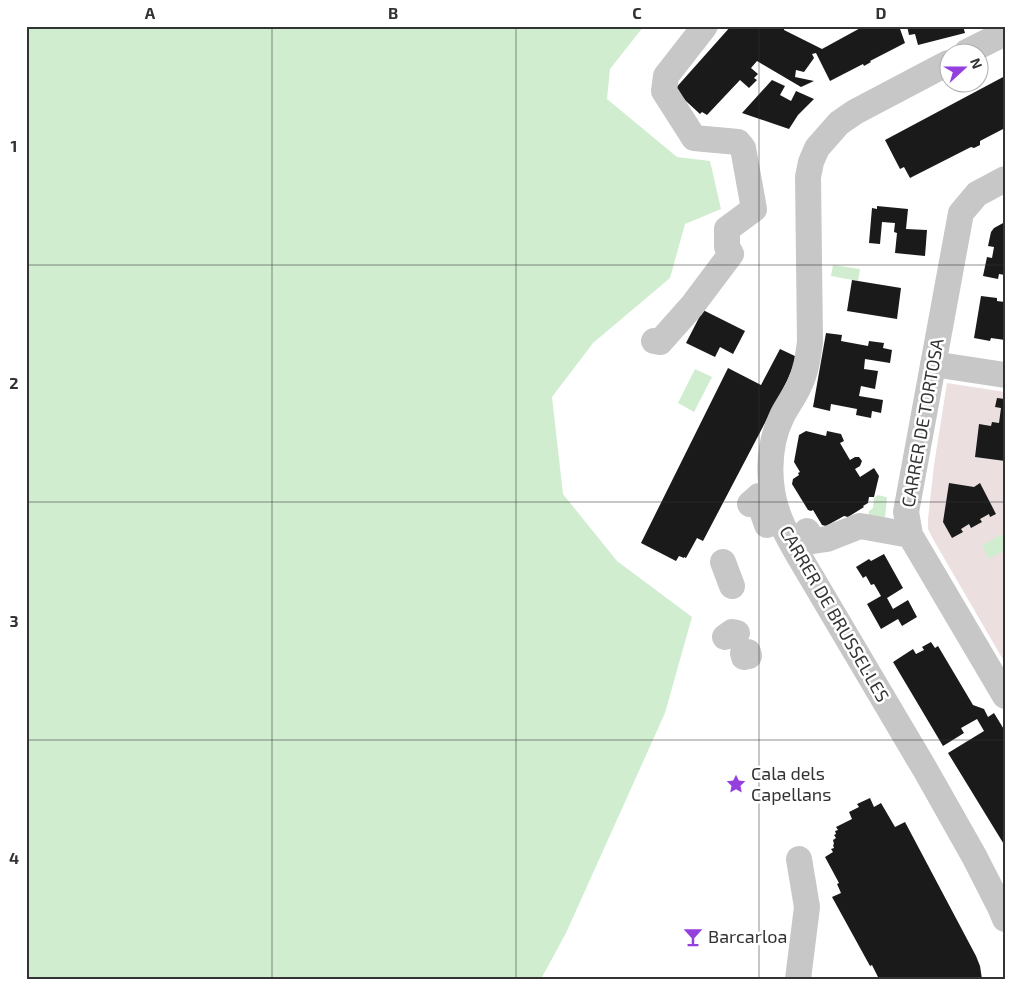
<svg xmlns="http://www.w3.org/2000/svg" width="1031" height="1005" font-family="'Exo 2',sans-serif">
<rect width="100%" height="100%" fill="#fff"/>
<path fill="#ebe0df" d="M947,383l58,9v271l-72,-124 -5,-10v-10l6,-54z"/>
<path fill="#d0edd0" d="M26,26h618l-34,43 -3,30 70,58 33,4 11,48 -36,15 -15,54 -77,65 -41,54 11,97 54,67 75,56 -27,96 -99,220 -25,46h-515z
M833,265l27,4 -2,12 -27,-5z
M695,369l17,8 -18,35 -16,-9z
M878,495l8,2 1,1 -2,20 -17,-1 1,-6 4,-3 1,-10z
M1005,533v17l-16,9 -7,-14z"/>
<path fill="#1a1a1a" d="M731,26h50l3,2v2l38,19 42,-23h35l6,17 -35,18 1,1 -7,4 -1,-2 -33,17 -14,-28 -4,1 2,4 -10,14 -8,-2 -1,7 19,4 -13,6 -44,-26 -6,7 7,6 -4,4 3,2 -8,8 -9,-8 -33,35 -5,-3 -2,2 -26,-24z
M907,26h56l2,7 -47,12 -3,-11 -6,1z
M1005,76v52l-25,13v4l-6,3 -3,-1 -61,31 -6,-11 -4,2 -15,-29z
M772,80l13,6 -5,9 11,6 5,-10 18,8 -16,16 -9,14 -47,-16z
M877,206l31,3 -2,20 21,1 -2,26 -30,-3 2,-20 -3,-1 1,-9 -13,-1 -2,22 -11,-1 3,-35 5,1z
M1005,222v53l-6,-1 -1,5 -15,-3 4,-19 5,1 2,-11 -6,-1 3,-14 3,-4z
M852,280l49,8 -4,31 -50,-8z
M981,296l16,2v3l8,1v38l-14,-2 -1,3 -16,-3z
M703,310l42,21 -12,23 -13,-7 -5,10 -29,-14z
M826,333l16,2 -1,6 27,5 1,-5 15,2 -1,5 9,2 -2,13 -25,-4 -1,10 14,2 -3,18 -14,-3 -2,10 24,4 -2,13 -9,-2 -1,7 -15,-3 1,-6 -26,-5 -1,7 -17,-4z
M780,349l17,8 -10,24 -84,160 -6,-3 -11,20 -2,-1v1l-5,-2 -3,5 -35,-18 87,-175 33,17z
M997,398l8,1v62l-30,-4 4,-33 12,2 1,-4 7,1 2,-15 -6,-1z
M806,431l20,5 1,-5 14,3 3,7 -4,2 10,17 5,-3h4l3,4 -2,5 -5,3 5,8 14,-9 5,8 -5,21h-5l-1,6 -5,3 1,1 -16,10 -4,-1 -18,10 -4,-1 -9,-15 -2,1 -3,-1 -16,-26 1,-5 6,-4 -1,-2 2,-1 -6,-10 5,-27z
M949,483l25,4 6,-4 16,31 -6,3 -1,-3 -9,5 2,3 -11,6 -2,-4 -8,5 2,3 -11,6 -9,-16z
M884,554l19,34 -16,10 6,11 15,-9 9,17 -15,9 -4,-7 -17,10 -14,-25 14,-8 -7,-12 -3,1 -5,-9 -3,2 -7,-11 13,-8 2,2z
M931,642l4,6 3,-2 35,59 11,4 4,8 6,-4 11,18v115l-57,-93 36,-22 -7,-12 -16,9 3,5 -21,13 -50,-84 20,-13 3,5 8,-4 -2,-3z
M870,798l4,9 7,-4 14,24 10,-5 71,134 4,10 2,13h-103l-7,-14 -2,1 -38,-69 9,-4 -4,-9 2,-1 -14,-26 8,-5 -2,-3 3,-1 -1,-3 1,-1 -1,-4 3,-2 -2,-3 2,-1 -1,-3 3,-1 -2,-3 16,-8 -3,-7 10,-5 -2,-3z"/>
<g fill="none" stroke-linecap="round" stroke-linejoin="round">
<path stroke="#c7c7c7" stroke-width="26" d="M967,52l38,-19
M948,63l-93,49 -16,11 -22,25 -6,14 -3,15 2,165c-2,15 -4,30 -11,44 -5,11 -12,20 -17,30 -16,33 -15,75 0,108 5,12 12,23 18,34l126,213 48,85 26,51 5,12
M1005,179l-28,15 -16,19 -55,299 4,23 95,161
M654,341l6,1 32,-36 39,-52 -4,-7v-18l27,-20 -11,-61 -5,-6 -44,-4 -30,-47 2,-15 39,-50
M933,364l72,11
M750,504l9,-8 2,12 6,17
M807,531l6,10 14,-2 33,-13 50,9
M723,562l9,24
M725,637l7,-5 5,1
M743,653l1,4 5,-1 -1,-4
M798,979l9,-72 -8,-48"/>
</g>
<path fill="none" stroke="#333" stroke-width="1" stroke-opacity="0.55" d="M272,26v953M516,26v953M759,26v953M26,265h979M26,502h979M26,740h979"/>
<defs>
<symbol id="sight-bare" viewBox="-9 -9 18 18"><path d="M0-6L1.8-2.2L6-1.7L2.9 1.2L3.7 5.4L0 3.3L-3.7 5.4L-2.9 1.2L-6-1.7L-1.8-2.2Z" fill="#953fdf" stroke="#fff" stroke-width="2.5" paint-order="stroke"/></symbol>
<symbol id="bar-bare" viewBox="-9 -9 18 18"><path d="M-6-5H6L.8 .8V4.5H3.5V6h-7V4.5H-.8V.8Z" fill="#953fdf" stroke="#fff" stroke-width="2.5" paint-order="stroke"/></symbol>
</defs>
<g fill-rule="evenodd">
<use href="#sight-bare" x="722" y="770" width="28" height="28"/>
<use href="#bar-bare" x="679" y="923" width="28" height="28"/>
</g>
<g text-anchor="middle" stroke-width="5" stroke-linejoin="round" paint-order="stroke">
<g font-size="18" fill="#333" stroke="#fff">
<text transform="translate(923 423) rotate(-80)" y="6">CARRER DE TORTOSA</text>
<text transform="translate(834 614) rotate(60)" y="6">CARRER DE BRUSSEL·LES</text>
</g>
<g font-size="18" fill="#333" stroke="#fff" text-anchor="start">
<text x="751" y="780">Cala dels<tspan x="751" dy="21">Capellans</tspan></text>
<text x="708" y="943">Barcarloa</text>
</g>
</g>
<rect width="1031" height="1005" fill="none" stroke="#ffffff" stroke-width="55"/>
<g transform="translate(964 68) rotate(69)"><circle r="24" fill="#ffffff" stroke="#adadad"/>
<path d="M0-4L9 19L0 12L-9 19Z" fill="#953fdf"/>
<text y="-8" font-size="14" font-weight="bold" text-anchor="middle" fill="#333333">N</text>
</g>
<rect x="28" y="28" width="976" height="950" fill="none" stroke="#333" stroke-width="2"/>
<g font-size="16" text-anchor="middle" font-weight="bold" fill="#333">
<text x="150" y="19">A</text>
<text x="393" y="19">B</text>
<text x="637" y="19">C</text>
<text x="881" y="19">D</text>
<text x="14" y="152">1</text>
<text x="14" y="389">2</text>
<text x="14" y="627">3</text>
<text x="14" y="864">4</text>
</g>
</svg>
